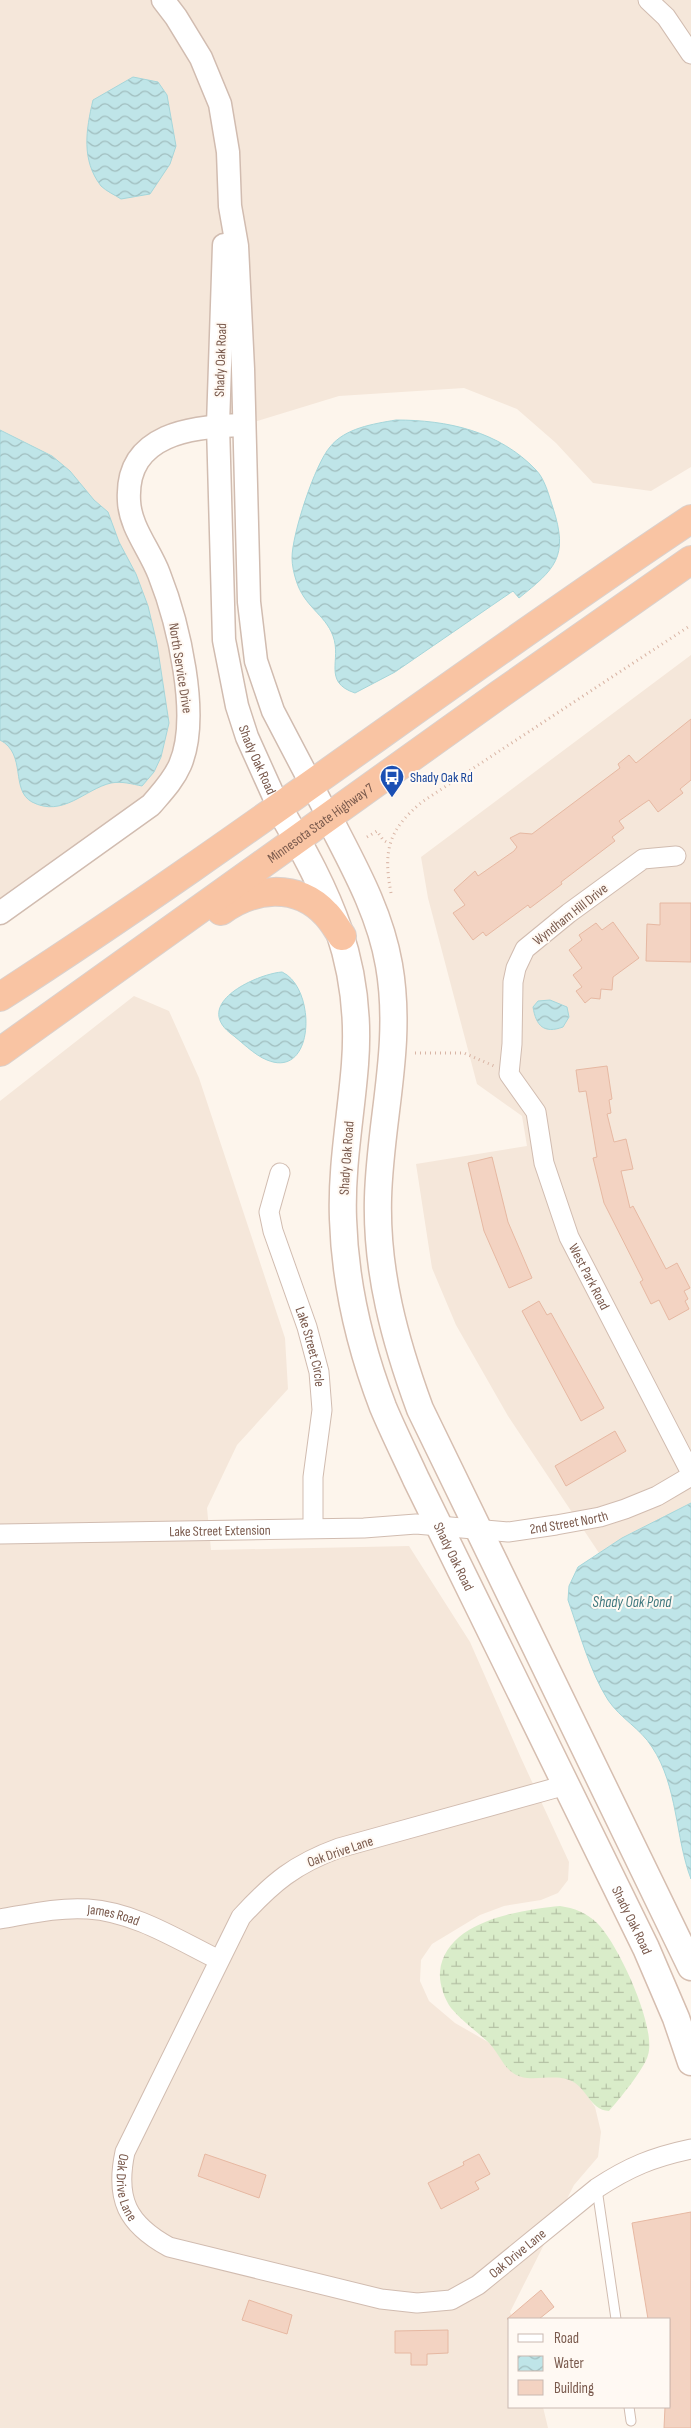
<svg xmlns="http://www.w3.org/2000/svg" width="691" height="2428" font-family="'Sofia Sans Condensed',sans-serif">
<defs>
<pattern id="wetland-marsh" width="20" height="14" patternUnits="userSpaceOnUse" patternTransform="scale(1.25)"><rect width="20" height="14" fill="#d9ecc9"/><path d="M1 5h8M5 5V1M11 12h8M15 12V8" fill="none" stroke="#b5c2a5"/></pattern>
<pattern id="water-waves" width="16" height="10" patternUnits="userSpaceOnUse" patternTransform="scale(1.25)"><rect width="16" height="10" fill="#bfe5e8"/><path d="M0 5q4-4 8 0t8 0" fill="none" stroke="#a0bdbe"/></pattern>
</defs>
<rect width="100%" height="100%" fill="#fdf5ec"/>
<path fill="#f5e7da" d="M0,0h691v467l-40,24 -58,-8 -37,-40 -39,-34 -53,-21 -125,8 -95,29 -57,5 -56,46 56,221 -17,87 -170,129z
M691,655v848l-68,35 -24,15 -91,-137 -52,-91 -24,-57 -16,-104 111,-18 -5,-30 -45,-32 -49,-186 -7,-41z
M134,996l35,15 30,67 86,260 3,51 -51,56 -30,63 4,42 198,-4 61,96 51,116 48,104 -1,18 -10,13 -17,7 -37,6 -24,9 -48,29 -11,16 -1,21 9,20 26,22 33,19 12,11 6,14 62,12 12,6 15,22 6,25 -3,25 -24,28 -64,127 3,7h-3v88h33l5,21h-548v-1327z"/>
<path fill="url(#wetland-marsh)" d="M560,1906c14,2 27,7 37,17 21,20 60,105 51,132 -3,13 -30,46 -39,56 -20,-1 -22,-25 -40,-31 -17,-7 -41,4 -56,-7 -10,-6 -15,-22 -26,-32 -12,-11 -25,-20 -36,-33 -7,-10 -12,-25 -11,-36 5,-51 80,-62 120,-66z"/>
<path fill="url(#water-waves)" stroke="#a5d6da" d="M133,77l25,5 9,13 9,51 -6,18 -20,30 -29,5c-6,-4 -15,-8 -20,-13 -20,-26 -15,-56 -8,-86z
M396,420c51,0 103,11 140,50 9,9 13,26 17,38 16,49 2,61 -34,90l-6,-7 -118,81 -40,21c-33,-11 -13,-33 -22,-57 -8,-22 -29,-29 -37,-56 -2,-6 -4,-15 -4,-22 0,-24 23,-94 38,-111 15,-19 43,-23 66,-27z
M0,430l52,26 18,15 24,29 14,12 11,30 17,32 12,32 9,38 12,79 -8,34 -7,15 -12,14c-10,-2 -20,-5 -31,-3 -26,6 -48,35 -79,19 -22,-12 -5,-48 -32,-62z
M282,972c35,16 33,108 -15,88 -13,-5 -26,-19 -37,-27 -37,-30 27,-59 52,-61z
M550,1000l17,7 2,10 -6,10c-19,7 -27,-1 -30,-20l5,-6z
M691,1503v376c-16,-42 -13,-93 -39,-132 -11,-18 -32,-29 -44,-47 -18,-28 -29,-69 -40,-100l1,-14 9,-19 44,-29z"/>
<path fill="#f3d3c2" stroke="#e6b8a2" d="M691,719v61l-11,9 3,4 -25,19 -9,-12 -6,4 -24,17 5,7 -12,9 3,4 -54,41 1,2 -32,24 -2,-3 -42,31 -3,-4 -10,8 -20,-27 12,-8 -11,-15 21,-19 3,5 36,-25 3,-4 -7,-9 10,-5 12,1 88,-66 -2,-4 11,-9 7,8z
M660,903h31v59l-45,-1 1,-37 13,1z
M613,922l26,36 -26,19 -1,13 -11,-1 -1,10 -9,-1 -6,5 -9,-12 6,-4 -9,-12 9,-7 -13,-18 13,-10 -3,-5 17,-12 6,7z
M607,1066l5,33 -3,1 2,13 -4,1 7,28 12,-3 7,30 -12,2 9,37 3,-2 33,63 11,-6 13,25 -6,3 4,8 -3,2 4,8 -20,11 -10,-20 -8,4 -11,-22 3,-2 -39,-77 -11,-45 4,-1 -11,-66 -7,1 -3,-22z
M492,1157l16,65 24,56 -23,10 -25,-57 -16,-68z
M539,1301l8,14 4,-2 53,95 -23,13 -59,-110z
M615,1431l11,20 -60,35 -11,-20z
M205,2154l61,21 -7,23 -61,-22z
M479,2154l11,20 -15,8 4,7 -38,20 -13,-26 36,-18 -1,-3z
M691,2212v216h-27l1,-21h5v-88h-22l-16,-96z
M541,2290l13,17 -15,12h-32z
M249,2300l43,15 -5,19 -45,-14z
M448,2330v23l-21,1v11h-16v-12h-16v-22z"/>
<g fill="none" stroke-linecap="round" stroke-linejoin="round">
<defs>
<path id="service" d="M597,2189l19,130
M629,2407l2,14"/>
<g id="minor">
<path d="M648,0l18,17 25,37"/>
<path id="s1" d="M676,856l-33,3 -74,54 -44,36 -9,19 -3,14 -1,62 -3,30 27,38 8,51 25,74 122,236"/>
<path id="s2" d="M280,1173l-11,39 4,19 34,96 12,45 3,38 -9,67v50"/>
<path id="s3" d="M0,1534l364,-6 52,-4 92,8 48,-7 44,-8 25,-8 32,-13 34,-20"/>
<path id="s4" d="M566,1785l-227,63c-44,16 -66,34 -98,69l-116,235c-10,47 2,72 44,95l212,52 36,4 34,-3 27,-15 119,-97c32,-21 56,-31 94,-39"/>
<path id="s5" d="M0,1919c29,-5 58,-12 88,-10 47,3 90,31 131,51"/>
</g>
<g id="tertiary">
<path d="M163,0l13,17 25,41 19,46 8,48 2,54 7,40 6,123 6,233 7,59 17,50 56,107"/>
<path id="s6" d="M224,245l-6,180 6,215 13,66 10,31 32,71"/>
<path d="M0,913l151,-108c11,-13 22,-24 29,-40 21,-48 -2,-143 -21,-191 -9,-24 -29,-47 -30,-73 -4,-68 64,-75 115,-76"/>
</g>
<g id="secondary">
<path id="s7" d="M279,808c50,86 84,154 76,256 -4,52 -14,103 -12,155 2,64 17,128 40,188 10,24 22,48 33,72l230,469 30,70 15,44"/>
<path d="M329,818c24,47 51,94 60,147 14,80 -9,154 -11,233 -2,74 17,143 42,211l271,558"/>
</g>
<g id="trunk">
<path d="M221,911c32,-23 75,-29 105,3 6,6 11,15 16,22"/>
<path d="M0,997c236,-152 458,-323 691,-478"/>
<path id="s8" d="M0,1052l500,-358 191,-134"/>
</g>
</defs>
<use href="#service" stroke="#d1bcb0" stroke-width="11"/>
<use href="#minor" stroke="#d1bcb0" stroke-width="21"/>
<use href="#tertiary" stroke="#d1bcb0" stroke-width="25"/>
<use href="#secondary" stroke="#d6beb0" stroke-width="29"/>
<use href="#trunk" stroke="#dad1cd" stroke-width="30"/>
<path stroke="#d9b5a5" stroke-width="3" stroke-dasharray="1 4" stroke-linecap="butt" d="M367,837l10,-6 6,9 5,3
M391,893c-8,-42 -3,-63 31,-91l269,-177
M415,1053h49l30,13"/>
<use href="#service" stroke="#fff" stroke-width="9"/>
<use href="#minor" stroke="#fff" stroke-width="19"/>
<use href="#tertiary" stroke="#fff" stroke-width="22"/>
<use href="#secondary" stroke="#fff" stroke-width="26"/>
<use href="#trunk" stroke="#f9c4a3" stroke-width="28"/>
</g>
<defs>
<symbol id="bus-pin" viewBox="-11 -11 22 30"><path d="M0 17L-7.5 6A9.5 9.5 0 1 1 7.5 6Z" fill="#1a4fb4" stroke="#fff9f3"/><path d="M-5-6H5V4H4V6H2V4H-2V6H-4V4H-5ZM-3.5-4V0h7V-4ZM-3.5 1.2v1.5H-2V1.2ZM2 1.2v1.5H3.5V1.2Z" fill="#fff"/></symbol>
</defs>
<g fill-rule="evenodd">
<use href="#bus-pin" x="378" y="763" width="28" height="38"/>
</g>
<g text-anchor="middle" stroke-width="4" stroke-linejoin="round" paint-order="stroke">
<g font-size="14" fill="#7a5a4d" stroke="#fff9f3">
<text transform="translate(220 360) rotate(-88)" y="5">Shady Oak Road</text>
<text transform="translate(181 668) rotate(81)" y="5">North Service Drive</text>
<text dy="5" stroke="none"><textPath href="#s6" startOffset="520">Shady Oak Road</textPath></text>
<text dy="5" stroke="none"><textPath href="#s8" startOffset="394">Minnesota State Highway 7</textPath></text>
<text transform="translate(570 914) rotate(-38)" y="5">Wyndham Hill Drive</text>
<text transform="translate(346 1158) rotate(-86)" y="5">Shady Oak Road</text>
<text dy="5" stroke="none"><textPath href="#s1" startOffset="530">West Park Road</textPath></text>
<text dy="5" stroke="none"><textPath href="#s2" startOffset="182">Lake Street Circle</textPath></text>
<text dy="5" stroke="none"><textPath href="#s3" startOffset="570">2nd Street North</textPath></text>
<text dy="5" stroke="none"><textPath href="#s3" startOffset="220">Lake Street Extension</textPath></text>
<text dy="5" stroke="none"><textPath href="#s7" startOffset="786">Shady Oak Road</textPath></text>
<text transform="translate(340 1851) rotate(-19)" y="5">Oak Drive Lane</text>
<text dy="5" stroke="none"><textPath href="#s5" startOffset="115">James Road</textPath></text>
<text dy="5" stroke="none"><textPath href="#s7" startOffset="1191">Shady Oak Road</textPath></text>
<text dy="5" stroke="none"><textPath href="#s4" startOffset="655">Oak Drive Lane</textPath></text>
<text dy="5" stroke="none"><textPath href="#s4" startOffset="1104">Oak Drive Lane</textPath></text>
</g>
<g font-size="14" fill="#164399" stroke="#fff9f3" text-anchor="start">
<text x="410" y="782">Shady Oak Rd</text>
</g>
<g font-size="15" font-style="italic" fill="#3f787e" stroke="#fff9f3">
<text x="632" y="1607">Shady Oak Pond</text>
</g>
</g>
<rect x="508" y="2318" width="162" height="90" fill="#fff9f3" stroke="#cab9b1"/>
<rect x="518" y="2334" width="25" height="8" fill="#ffffff" stroke="#cab9b1"/>
<text x="554" y="2343" font-size="15" fill="#7a5a4d">Road</text>
<rect x="518" y="2356" width="25" height="15" fill="url(#water-waves)" stroke="#cab9b1"/>
<text x="554" y="2368" font-size="15" fill="#7a5a4d">Water</text>
<rect x="518" y="2380" width="25" height="15" fill="#f3d3c2" stroke="#cab9b1"/>
<text x="554" y="2393" font-size="15" fill="#7a5a4d">Building</text>
</svg>
